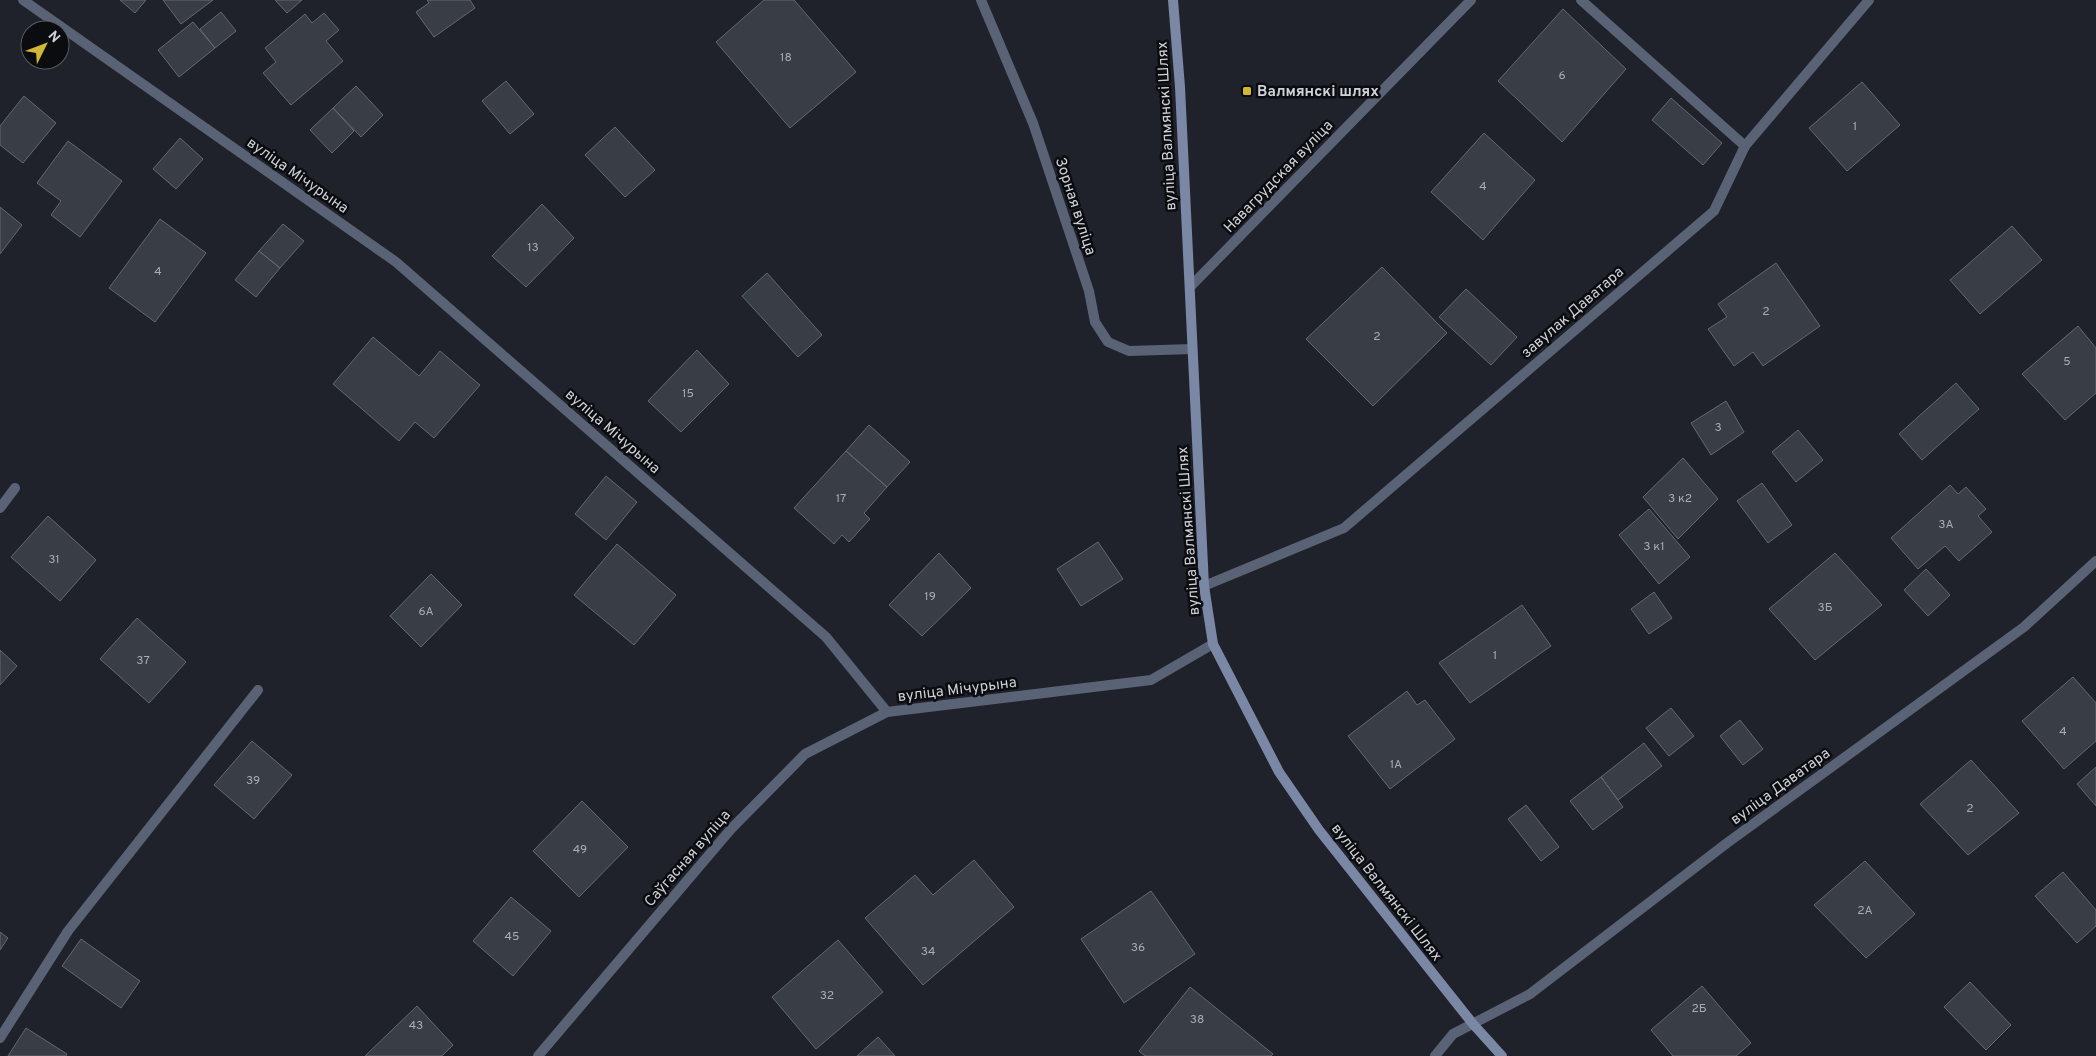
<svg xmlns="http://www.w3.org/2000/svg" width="2096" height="1056" font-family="Overpass,sans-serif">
<rect width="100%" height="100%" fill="#1f222a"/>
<path fill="#393d46" stroke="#636872" d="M120,0h26l-11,13z
M163,0h50l-32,24z
M275,0h27l-15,13z
M427,0h43l5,8 -41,29 -18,-25 13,-9z
M764,0h30l62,72 -66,56 -74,-86z
M1563,9l63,60 -64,73 -64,-61z
M221,12l15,19 -21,17 -15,-19z
M324,13l15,17 -13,11 17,20 -52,44 -28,-32 13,-11 -11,-14 40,-34 7,9z
M193,22l22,26 -36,29 -21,-27z
M506,81l28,33 -24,20 -28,-33z
M1862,82l38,43 -53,46 -38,-43z
M356,86l27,29 -22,22 -28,-29z
M24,96l32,27 -33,40 -23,-18v-19z
M1671,98l51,45 -19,22 -51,-45z
M333,108l21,23 -22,22 -22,-23z
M615,127l40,43 -30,27 -40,-42z
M1484,133l51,47 -52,60 -52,-48z
M180,138l23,21 -27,30 -23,-20z
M68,141l54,40 -42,56 -29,-22 10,-14 -24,-18z
M542,204l32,34 -48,49 -34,-31z
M0,207l22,18 -22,29z
M160,219l46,34 -51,69 -46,-34z
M283,224l21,17 -24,27 -21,-17z
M2012,226l30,34 -62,54 -30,-34z
M259,251l21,17 -24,29 -21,-17z
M1776,263l44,63 -57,40 -10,-14 -19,14 -26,-37 19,-12 -9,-13z
M1382,267l65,66 -74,73 -67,-67z
M767,273l55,62 -24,22 -56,-61z
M1466,289l51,48 -26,28 -52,-48z
M2078,326l18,22v45l-31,27 -43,-46z
M373,337l46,39 21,-25 40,34 -46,53 -19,-16 -16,19 -66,-57z
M697,350l32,34 -48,48 -33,-31z
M1956,383l23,26 -57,51 -23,-26z
M1726,401l18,31 -33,23 -20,-32z
M869,425l41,37 -23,25 -41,-36z
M1798,430l25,30 -27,22 -24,-30z
M846,451l41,36 -23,26 6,6 -21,23 -7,-7 -8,9 -40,-36z
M1683,458l35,41 -40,40 -35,-42z
M606,476l31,26 -31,38 -31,-26z
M1762,483l30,42 -24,18 -31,-42z
M1950,485l8,9 8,-7 20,22 -8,7 14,16 -33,29 -14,-15 -27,23 -27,-31z
M1649,509l41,48 -31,27 -40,-49z
M48,516l48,44 -36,41 -49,-44z
M1098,542l25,37 -42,27 -24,-37z
M617,544l59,51 -42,50 -60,-50z
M939,553l32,35 -49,48 -33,-31z
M1835,553l47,52 -67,55 -46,-51z
M1926,569l24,26 -22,21 -24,-26z
M431,574l31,31 -41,42 -31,-31z
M1654,592l18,26 -23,16 -18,-25z
M1522,605l29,41 -81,57 -31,-40z
M137,618l49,44 -37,41 -49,-44z
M0,650l17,16 -17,19z
M2073,677l23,26v38l-32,28 -42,-48z
M1407,691l10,14 8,-5 30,39 -65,50 -42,-53z
M1671,708l23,28 -25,20 -23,-28z
M1740,720l23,29 -20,16 -23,-29z
M252,741l40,34 -38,44 -40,-34z
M1644,743l18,23 -44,34 -17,-23z
M1971,760l48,53 -51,42 -48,-51z
M2096,767v39l-19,-22z
M1601,777l22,30 -30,23 -23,-29z
M582,801l46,46 -49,50 -46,-46z
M1526,805l33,42 -18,14 -33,-42z
M974,860l40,47 -91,78 -58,-67 50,-43 18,20z
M1865,861l50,53 -49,44 -52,-53z
M2063,872l33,38v16l-19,17 -42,-47z
M1151,891l44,63 -71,49 -43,-64z
M511,897l40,34 -38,45 -40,-35z
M0,932l8,6 -8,12z
M81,939l59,42 -19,27 -59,-42z
M838,940l45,52 -67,57 -44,-52z
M1970,982l41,43 -25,25 -42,-43z
M1702,986l49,57 -15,13h-63l-22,-26z
M1190,987l83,67 -2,2h-126l-6,-5z
M417,1006l36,39 -11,11h-77z
M26,1028l41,26 -1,2h-58z
M878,1037l17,19h-38z"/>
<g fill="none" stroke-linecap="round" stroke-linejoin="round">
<path stroke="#5a6376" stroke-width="10" d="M1745,146l124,-146
M0,508l15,-20
M0,1038l68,-107 190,-241"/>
<path stroke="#5a6376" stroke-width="10" d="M23,0l373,262 430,375 61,75
M981,0l52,123 56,168 6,31 13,20 21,9 63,-2
M1190,287l281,-287
M1204,586l140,-58 370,-317 31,-65 -164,-146
M538,1056l193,-227 74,-75 82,-42 264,-32 62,-36
M1435,1056l18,-22 77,-40 197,-151 297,-216 72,-66"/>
<path stroke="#7a87a5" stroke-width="10" d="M1173,0l7,87 24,499 9,58 66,128 40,58 154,194 29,32"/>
</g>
<rect fill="#d0b736" stroke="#0a0c0f" stroke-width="2" x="1242" y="86" width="10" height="10" rx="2.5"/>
<g text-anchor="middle" stroke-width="5" stroke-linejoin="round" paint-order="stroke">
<g font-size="12" fill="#aaacb3">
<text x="786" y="61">18</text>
<text x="1562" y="79">6</text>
<text x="1855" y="130">1</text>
<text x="1483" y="190">4</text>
<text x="533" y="251">13</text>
<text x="158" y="275">4</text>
<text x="1766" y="315">2</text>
<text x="1377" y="340">2</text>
<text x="2067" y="365">5</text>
<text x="688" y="397">15</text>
<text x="1718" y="431">3</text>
<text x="841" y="502">17</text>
<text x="1680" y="502">3 к2</text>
<text x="1946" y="528">3А</text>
<text x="1654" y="550">3 к1</text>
<text x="54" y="563">31</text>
<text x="930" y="600">19</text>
<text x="1825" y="611">3Б</text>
<text x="426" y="615">6А</text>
<text x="1495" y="659">1</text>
<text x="143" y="664">37</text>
<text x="2063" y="735">4</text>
<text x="1396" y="768">1А</text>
<text x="253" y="784">39</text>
<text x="1970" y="812">2</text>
<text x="580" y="853">49</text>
<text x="1865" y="914">2А</text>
<text x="512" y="940">45</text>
<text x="1138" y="951">36</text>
<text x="928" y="955">34</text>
<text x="827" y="999">32</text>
<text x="1699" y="1012">2Б</text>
<text x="1197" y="1023">38</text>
<text x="416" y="1029">43</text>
</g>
<g font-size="15" font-weight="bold" fill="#cfd1d7" stroke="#0a0c0f" text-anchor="start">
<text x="1257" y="96">Валмянскі шлях</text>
</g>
<g font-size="15" fill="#cfd1d7" stroke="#0a0c0f">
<text transform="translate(1166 126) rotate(-93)" y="5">вуліца Валмянскі Шлях</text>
<text transform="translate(298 175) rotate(35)" y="5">вуліца Мічурына</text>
<text transform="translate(1278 176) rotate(-46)" y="5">Навагрудская вуліца</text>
<text transform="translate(1076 206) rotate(72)" y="5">Зорная вуліца</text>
<text transform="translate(1572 312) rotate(-41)" y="5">завулак Даватара</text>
<text transform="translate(613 431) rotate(41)" y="5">вуліца Мічурына</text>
<text transform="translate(1188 531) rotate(-94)" y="5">вуліца Валмянскі Шлях</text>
<text transform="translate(957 689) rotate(-7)" y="5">вуліца Мічурына</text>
<text transform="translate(1780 786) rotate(-36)" y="5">вуліца Даватара</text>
<text transform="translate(687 858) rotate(-49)" y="5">Саўгасная вуліца</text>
<text transform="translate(1387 892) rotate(52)" y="5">вуліца Валмянскі Шлях</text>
</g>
</g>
<g transform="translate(45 45) rotate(48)"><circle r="24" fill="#0a0c0f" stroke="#595b5f"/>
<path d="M0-4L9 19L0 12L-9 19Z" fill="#d0b736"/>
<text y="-8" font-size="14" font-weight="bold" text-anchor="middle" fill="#cfd1d7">N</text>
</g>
</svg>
